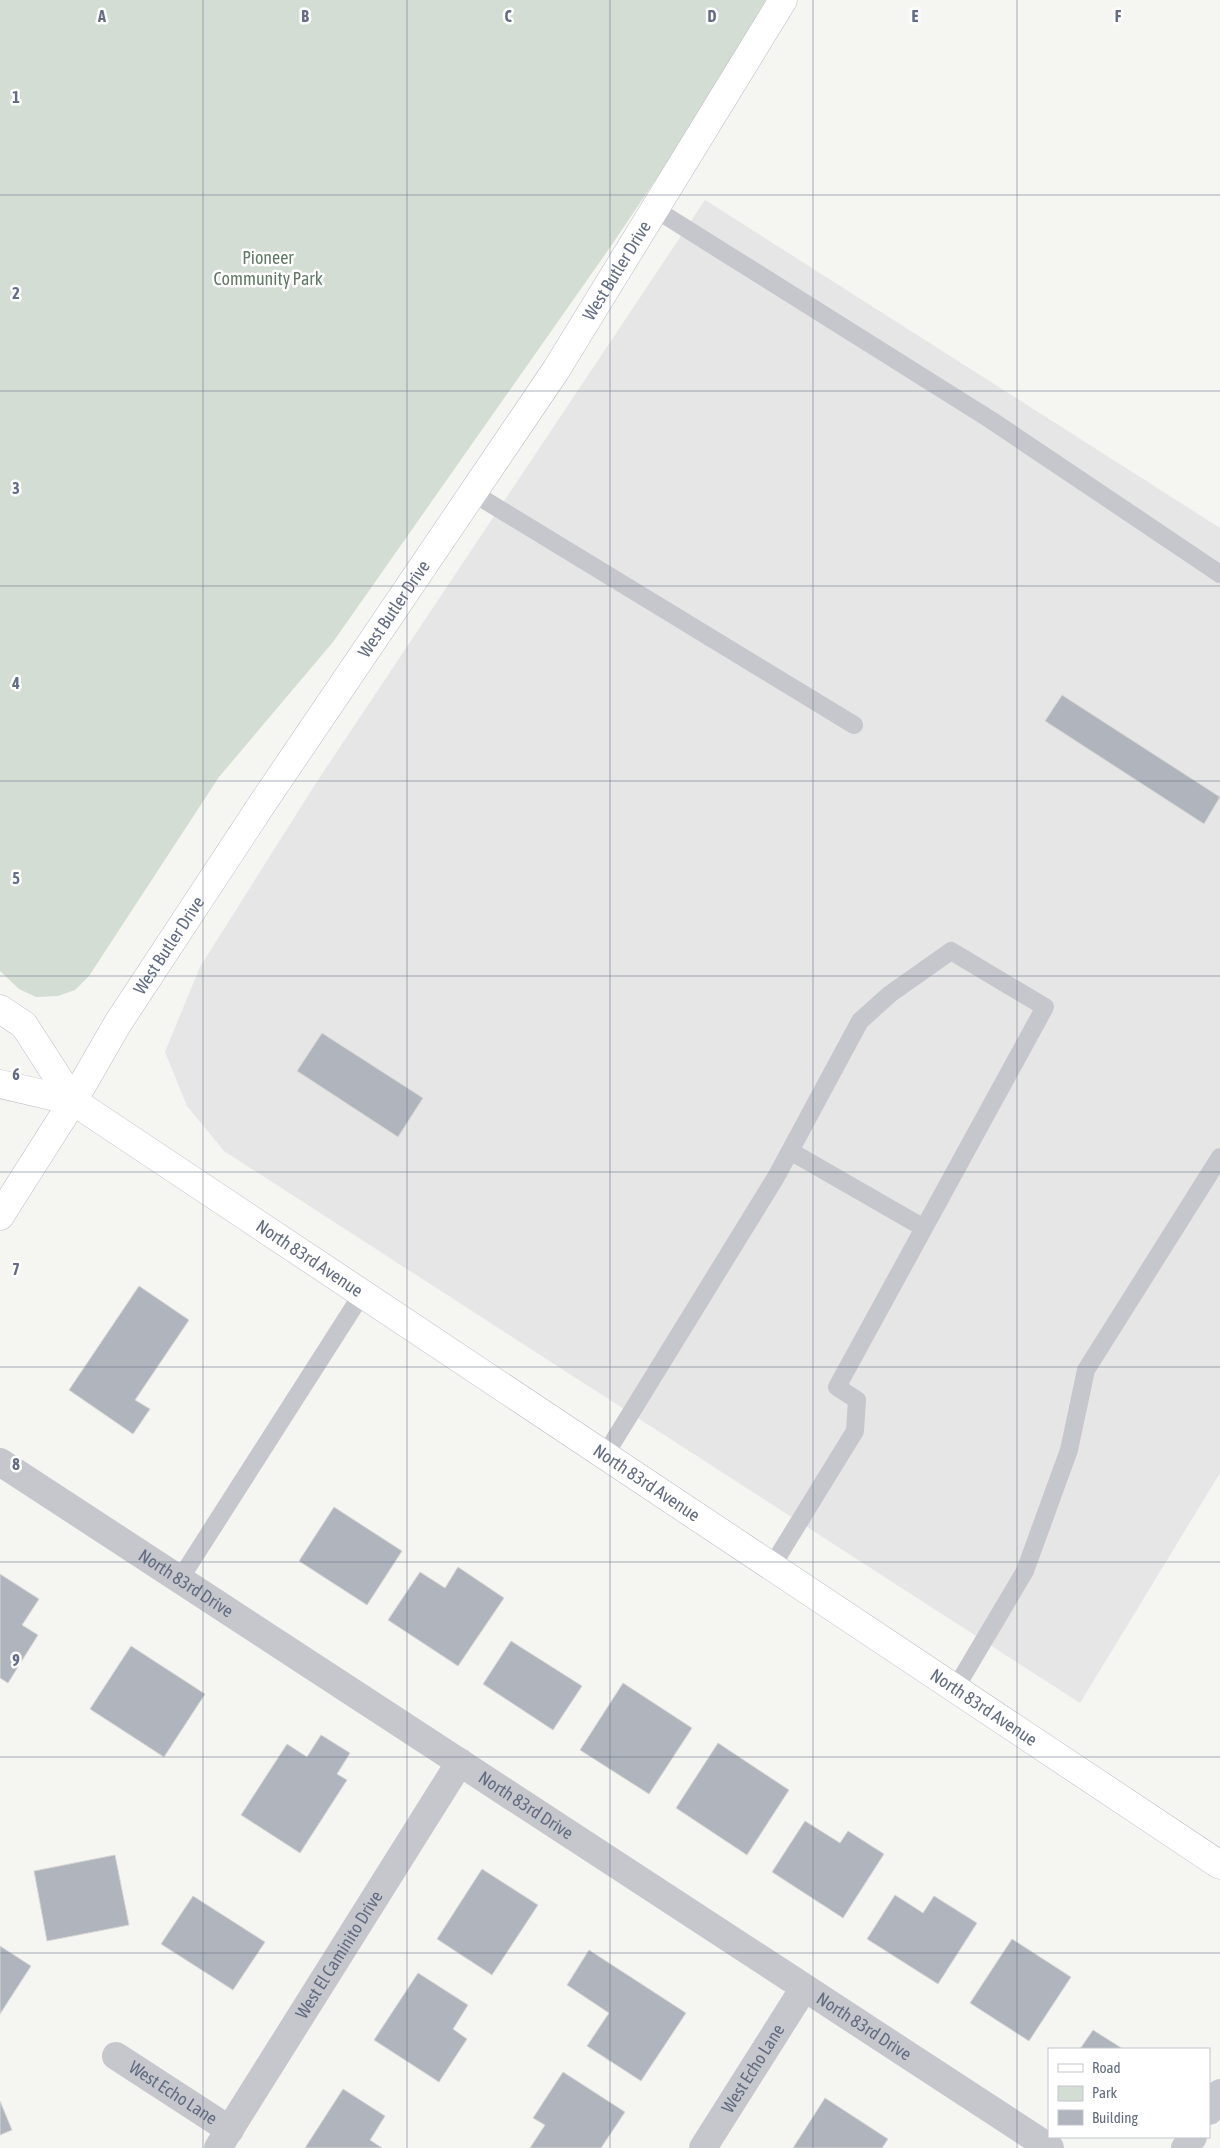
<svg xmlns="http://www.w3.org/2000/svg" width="1220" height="2148" font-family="'Asap Condensed',sans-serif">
<rect width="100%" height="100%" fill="#f5f6f2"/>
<path fill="#e5e6e5" d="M705,200l515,328v945l-140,230 -856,-552 -37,-45 -22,-54 35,-85 116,-184z"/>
<path fill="#d4ddd3" d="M0,0h766l-85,142 -70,104 -278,396 -114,135 -130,199 -14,14 -17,6 -22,1 -17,-8 -19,-18z"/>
<path fill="#b0b4bc" stroke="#d6d7d5" d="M1062,695l158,102 -16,27 -159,-103z
M322,1033l101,65 -25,39 -101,-66z
M139,1286l50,34 -54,80 15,9 -17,25 -64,-44z
M334,1507l68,44 -35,54 -68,-44z
M458,1567l46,31 -46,68 -70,-46 32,-48 25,16z
M0,1574l39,25 -17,26 16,10 -30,48 -8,-5z
M511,1641l71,45 -29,44 -70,-46z
M131,1646l74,48 -41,63 -74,-48z
M623,1683l69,45 -43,66 -69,-44z
M321,1735l29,18 -13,21 10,6 -47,73 -59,-38 46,-71 20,13z
M718,1743l71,47 -42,65 -71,-47z
M805,1821l35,22 8,-12 36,23 -41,64 -71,-46z
M115,1855l14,70 -82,16 -13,-70z
M482,1869l56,36 -46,70 -55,-36z
M895,1895l28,18 11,-17 43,27 -39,61 -71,-45z
M193,1896l72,46 -32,48 -72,-46z
M1012,1939l59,38 -42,64 -59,-38z
M0,1946l31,20 -31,48z
M589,1950l97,63 -45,68 -54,-35 22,-33 -42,-28z
M418,1973l50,32 -15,24 14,10 -28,43 -65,-42z
M1093,2030l30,19h-43z
M563,2072l62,40 -24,36h-71l15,-23 -12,-7z
M343,2089l42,27 -15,24 12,8h-77z
M825,2098l63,41 -6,9h-89z
M0,2101l12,29 -12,5z"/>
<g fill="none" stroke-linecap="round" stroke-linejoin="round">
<defs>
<g id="secondary">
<path d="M0,1009l24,16 49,76"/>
<path id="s5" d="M0,1084l73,17 1147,764"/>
<path id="s6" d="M0,1216l73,-115 45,-78 146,-222 292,-431 227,-370"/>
</g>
</defs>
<use href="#secondary" stroke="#babcc2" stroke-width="29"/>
<path stroke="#c6c7cc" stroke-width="18" d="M655,209l336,211 229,154
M473,493l381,232
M790,1151l134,77
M605,1455l171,-278 84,-156 30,-27 61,-43 94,56 -208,380 20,13 -2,31 -83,135
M180,1579l182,-285
M955,1689l70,-118 44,-121 17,-80 134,-213"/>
<g stroke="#c6c7cc" stroke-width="28">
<path id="s1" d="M0,1462l1050,686"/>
<path id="s2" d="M116,2056l114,74"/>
<path d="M1209,2111l11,-18"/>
<path id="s3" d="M218,2148l242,-386"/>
<path id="s4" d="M703,2148l101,-160"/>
<path d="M1185,2148l8,-11"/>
</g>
<use href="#secondary" stroke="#fff" stroke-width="28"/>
</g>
<path fill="none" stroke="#646d83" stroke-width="1" stroke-opacity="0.55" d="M203,0v2148M407,0v2148M610,0v2148M813,0v2148M1017,0v2148M0,195h1220M0,391h1220M0,586h1220M0,781h1220M0,976h1220M0,1172h1220M0,1367h1220M0,1562h1220M0,1757h1220M0,1953h1220"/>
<g text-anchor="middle" stroke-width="5" stroke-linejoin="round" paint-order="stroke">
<g font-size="18" fill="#637a65" stroke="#fff">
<text x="268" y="264">Pioneer<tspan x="268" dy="21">Community Park</tspan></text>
</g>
<g font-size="18" fill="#646d83" stroke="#fff">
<text dy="6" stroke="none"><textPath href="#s6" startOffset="1129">West Butler Drive</textPath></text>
<text dy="6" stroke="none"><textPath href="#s6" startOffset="724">West Butler Drive</textPath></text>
<text dy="6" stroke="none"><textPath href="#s6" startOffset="319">West Butler Drive</textPath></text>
<text dy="6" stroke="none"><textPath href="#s5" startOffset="359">North 83rd Avenue</textPath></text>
<text dy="6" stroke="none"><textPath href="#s5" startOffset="764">North 83rd Avenue</textPath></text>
<text dy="6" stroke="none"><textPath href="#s1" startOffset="222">North 83rd Drive</textPath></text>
<text dy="6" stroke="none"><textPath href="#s5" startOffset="1169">North 83rd Avenue</textPath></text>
<text dy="6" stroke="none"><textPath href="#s1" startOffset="628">North 83rd Drive</textPath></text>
<text dy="6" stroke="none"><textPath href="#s3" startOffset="228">West El Caminito Drive</textPath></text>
<text dy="6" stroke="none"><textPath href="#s1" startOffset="1032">North 83rd Drive</textPath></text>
<text dy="6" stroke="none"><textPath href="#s4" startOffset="94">West Echo Lane</textPath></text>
<text dy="6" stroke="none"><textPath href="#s2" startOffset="68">West Echo Lane</textPath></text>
</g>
</g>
<g font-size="16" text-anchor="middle" font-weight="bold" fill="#646d83" stroke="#fff" stroke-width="5" stroke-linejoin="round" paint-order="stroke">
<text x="102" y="22">A</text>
<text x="305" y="22">B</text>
<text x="508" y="22">C</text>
<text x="712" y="22">D</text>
<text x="915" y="22">E</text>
<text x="1118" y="22">F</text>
<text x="16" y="103">1</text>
<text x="16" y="299">2</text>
<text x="16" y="494">3</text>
<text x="16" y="689">4</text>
<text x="16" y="884">5</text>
<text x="16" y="1080">6</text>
<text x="16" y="1275">7</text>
<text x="16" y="1470">8</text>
<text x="16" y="1666">9</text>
</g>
<rect x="1048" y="2048" width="162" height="90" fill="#ffffff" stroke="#c1c5cd"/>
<rect x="1058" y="2064" width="25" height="8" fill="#ffffff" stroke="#c1c5cd"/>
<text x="1092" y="2073" font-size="15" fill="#646d83">Road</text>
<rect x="1058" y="2086" width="25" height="15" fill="#d4ddd3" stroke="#c1c5cd"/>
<text x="1092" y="2098" font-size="15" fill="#646d83">Park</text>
<rect x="1058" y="2110" width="25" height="15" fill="#b0b4bc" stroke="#c1c5cd"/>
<text x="1092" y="2123" font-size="15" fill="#646d83">Building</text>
</svg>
